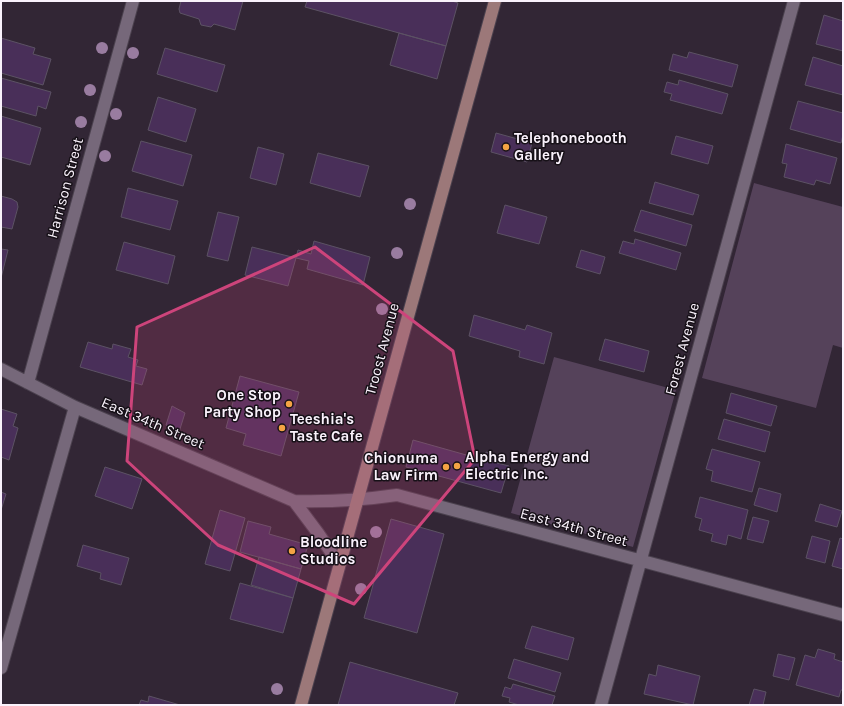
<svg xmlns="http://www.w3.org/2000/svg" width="844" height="706" font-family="Karla,sans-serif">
<rect width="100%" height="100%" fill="#322635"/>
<path fill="#55425a" d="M754,183l89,24v141l-10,-3 -17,63 -114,-30z
M554,357l122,33 -43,157 -122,-34z"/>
<path fill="#492f59" stroke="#5c5264" d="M181,1h62l-8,29 -21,-6 -3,3 -10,-2 -2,-6 -19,-6 -1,-4z
M307,1h145l6,2 -12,43 -141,-39z
M824,15l19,6v30l-27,-7z
M399,33l47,13 -9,33 -47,-14z
M1,38l34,10 -2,6 18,5 -8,26 -42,-12z
M165,48l60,17 -8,27 -60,-18z
M689,52l49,13 -6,22 -63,-17 4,-16 14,4z
M813,57l30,9v29l-38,-10z
M1,78l50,14 -5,17 -8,-3 -2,10 -35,-10z
M679,80l49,14 -6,20 -52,-14 2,-6 -8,-2 3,-10 11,3z
M158,97l38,12 -10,33 -38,-12z
M798,101l45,12v22l-2,8 -51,-14z
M1,116l40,12 -11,37 -29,-8z
M496,133l36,10 -5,19 -36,-10z
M676,136l37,10 -5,18 -37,-10z
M141,141l51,14 -9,31 -51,-15z
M786,144l51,14 -7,26 -14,-4 -2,5 -30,-8 3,-13 -5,-1z
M258,147l26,7 -8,31 -26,-7z
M318,153l51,13 -9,31 -50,-14z
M655,182l44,13 -6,20 -44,-12z
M128,188l50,13 -8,29 -49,-13z
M1,196l11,3 5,3 1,5 -6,22 -11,-2z
M505,205l42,12 -8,27 -42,-11z
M641,210l51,15 -6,21 -52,-15z
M218,212l21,5 -11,44 -21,-5z
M635,239l46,14 -5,17 -57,-17 4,-12 11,3z
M314,241l56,16 -7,28 -56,-16 2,-8 -13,-3 2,-8 13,4z
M124,242l51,14 -7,28 -52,-14z
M252,247l44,11 -8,28 -43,-11z
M1,249l7,1 -7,28z
M581,250l24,7 -5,17 -24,-7z
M474,315l51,15 2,-5 25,8 -8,31 -25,-7 1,-6 -51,-15z
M605,339l44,12 -5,21 -45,-12z
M88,342l24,7 1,-5 18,5 -3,8 10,3 -2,6 11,3 -5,16 -62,-18z
M240,376l59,16 -18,64 -38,-11 3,-11 -20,-6z
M731,393l46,13 -6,20 -45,-13z
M172,406l13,7 -6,19 -13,-7z
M1,409l16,5 -4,12 5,2 -9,32 -8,-3z
M724,419l46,13 -5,20 -47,-13z
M413,440l71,20 2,-8 13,4 -2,7 12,3 -8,27 -95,-26z
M712,449l48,13 -8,30 -41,-11 2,-10 -7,-2z
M105,467l37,12 -10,30 -37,-13z
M759,488l22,6 -4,18 -23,-7z
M1,492l5,2 -5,16z
M700,497l48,13 -7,29 -13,-4 -2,10 -15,-4 2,-7 -14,-4 3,-11 -7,-2z
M820,504l22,7 -5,16 -22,-6z
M220,510l25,8 -15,53 -25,-7z
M753,517l16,4 -6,22 -16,-4z
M391,519l53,15 -27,99 -53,-15z
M248,521l23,6 -2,7 39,11 -7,24 -61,-17z
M812,536l18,5 -5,22 -19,-5z
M840,538l3,1v30l-11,-3z
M83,545l46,13 -8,27 -21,-6 1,-6 -24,-7z
M259,557l42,12 -8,29 -42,-13z
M240,583l53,15 -10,35 -53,-14z
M532,626l42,12 -6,22 -43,-12z
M818,649l17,5 -1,5 9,3v28h-2l-2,7 -43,-12 9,-30 10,3z
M778,654l17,4 -6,22 -16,-4z
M514,659l47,14 -6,19 -47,-14z
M350,662l108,31 -4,12h-116z
M658,665l42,11 -7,29 -49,-11 5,-20 7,2z
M513,684l42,12 -3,9h-33l-10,-3 1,-4 -8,-2 3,-9 6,2z
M754,689l12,3 -3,13h-14z
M149,696l31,9h-41l2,-5 7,2z"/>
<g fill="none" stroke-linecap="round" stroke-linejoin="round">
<defs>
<path id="street" d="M1,369l74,38 219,94c35,1 68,-1 103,-6l446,120
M28,383l105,-382
M294,501l24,32 21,31
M1,668l74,-261
M601,705l193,-704"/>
<path id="secondary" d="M301,705l194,-704"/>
</defs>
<use href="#street" stroke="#4b414e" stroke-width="14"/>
<use href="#secondary" stroke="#4b414e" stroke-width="14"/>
<use href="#street" stroke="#76687a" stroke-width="12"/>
<use href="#secondary" stroke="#9c7879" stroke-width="12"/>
</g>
<g fill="#997ca0">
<circle cx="102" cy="48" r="6"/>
<circle cx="133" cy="53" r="6"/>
<circle cx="90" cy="90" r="6"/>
<circle cx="116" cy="114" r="6"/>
<circle cx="81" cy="122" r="6"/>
<circle cx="105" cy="156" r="6"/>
<circle cx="410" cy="204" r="6"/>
<circle cx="397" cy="253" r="6"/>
<circle cx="382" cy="309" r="6"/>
<circle cx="376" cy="532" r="6"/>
<circle cx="361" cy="589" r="6"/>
<circle cx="277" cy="689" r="6"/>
</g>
<path fill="#cd447b" fill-opacity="0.2" stroke="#cd447b" stroke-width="3" stroke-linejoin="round" d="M315,247l138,104 22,108 -121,145 -136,-59 -91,-84 10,-134z"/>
<g fill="#f4a344" stroke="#171118" stroke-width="1.5">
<circle cx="506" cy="147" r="4"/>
<circle cx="289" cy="404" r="4"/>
<circle cx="282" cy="428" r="4"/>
<circle cx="457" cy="466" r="4"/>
<circle cx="446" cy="467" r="4"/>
<circle cx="292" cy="551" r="4"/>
</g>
<g text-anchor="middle" stroke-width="3" stroke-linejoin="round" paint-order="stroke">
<g font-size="15" font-weight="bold" fill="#faf2fc" stroke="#171118" text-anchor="start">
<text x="514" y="143">Telephonebooth<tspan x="514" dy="17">Gallery</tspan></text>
<text x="281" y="400" text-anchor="end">One Stop<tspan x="281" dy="17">Party Shop</tspan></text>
<text x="290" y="424">Teeshia's<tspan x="290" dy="17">Taste Cafe</tspan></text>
<text x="465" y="462">Alpha Energy and<tspan x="465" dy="17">Electric Inc.</tspan></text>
<text x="438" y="463" text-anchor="end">Chionuma<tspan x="438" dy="17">Law Firm</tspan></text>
<text x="300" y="547">Bloodline<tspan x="300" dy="17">Studios</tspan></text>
</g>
<g font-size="15" fill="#faf2fc" stroke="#171118">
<text transform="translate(65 188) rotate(-75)" y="5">Harrison Street</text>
<text transform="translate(382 349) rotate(-75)" y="5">Troost Avenue</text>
<text transform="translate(682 349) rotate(-75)" y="5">Forest Avenue</text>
<text transform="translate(153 423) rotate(23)" y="5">East 34th Street</text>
<text transform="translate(574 527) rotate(15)" y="5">East 34th Street</text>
</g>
</g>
<rect width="844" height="706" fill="none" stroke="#faf2fc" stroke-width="4"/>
</svg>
